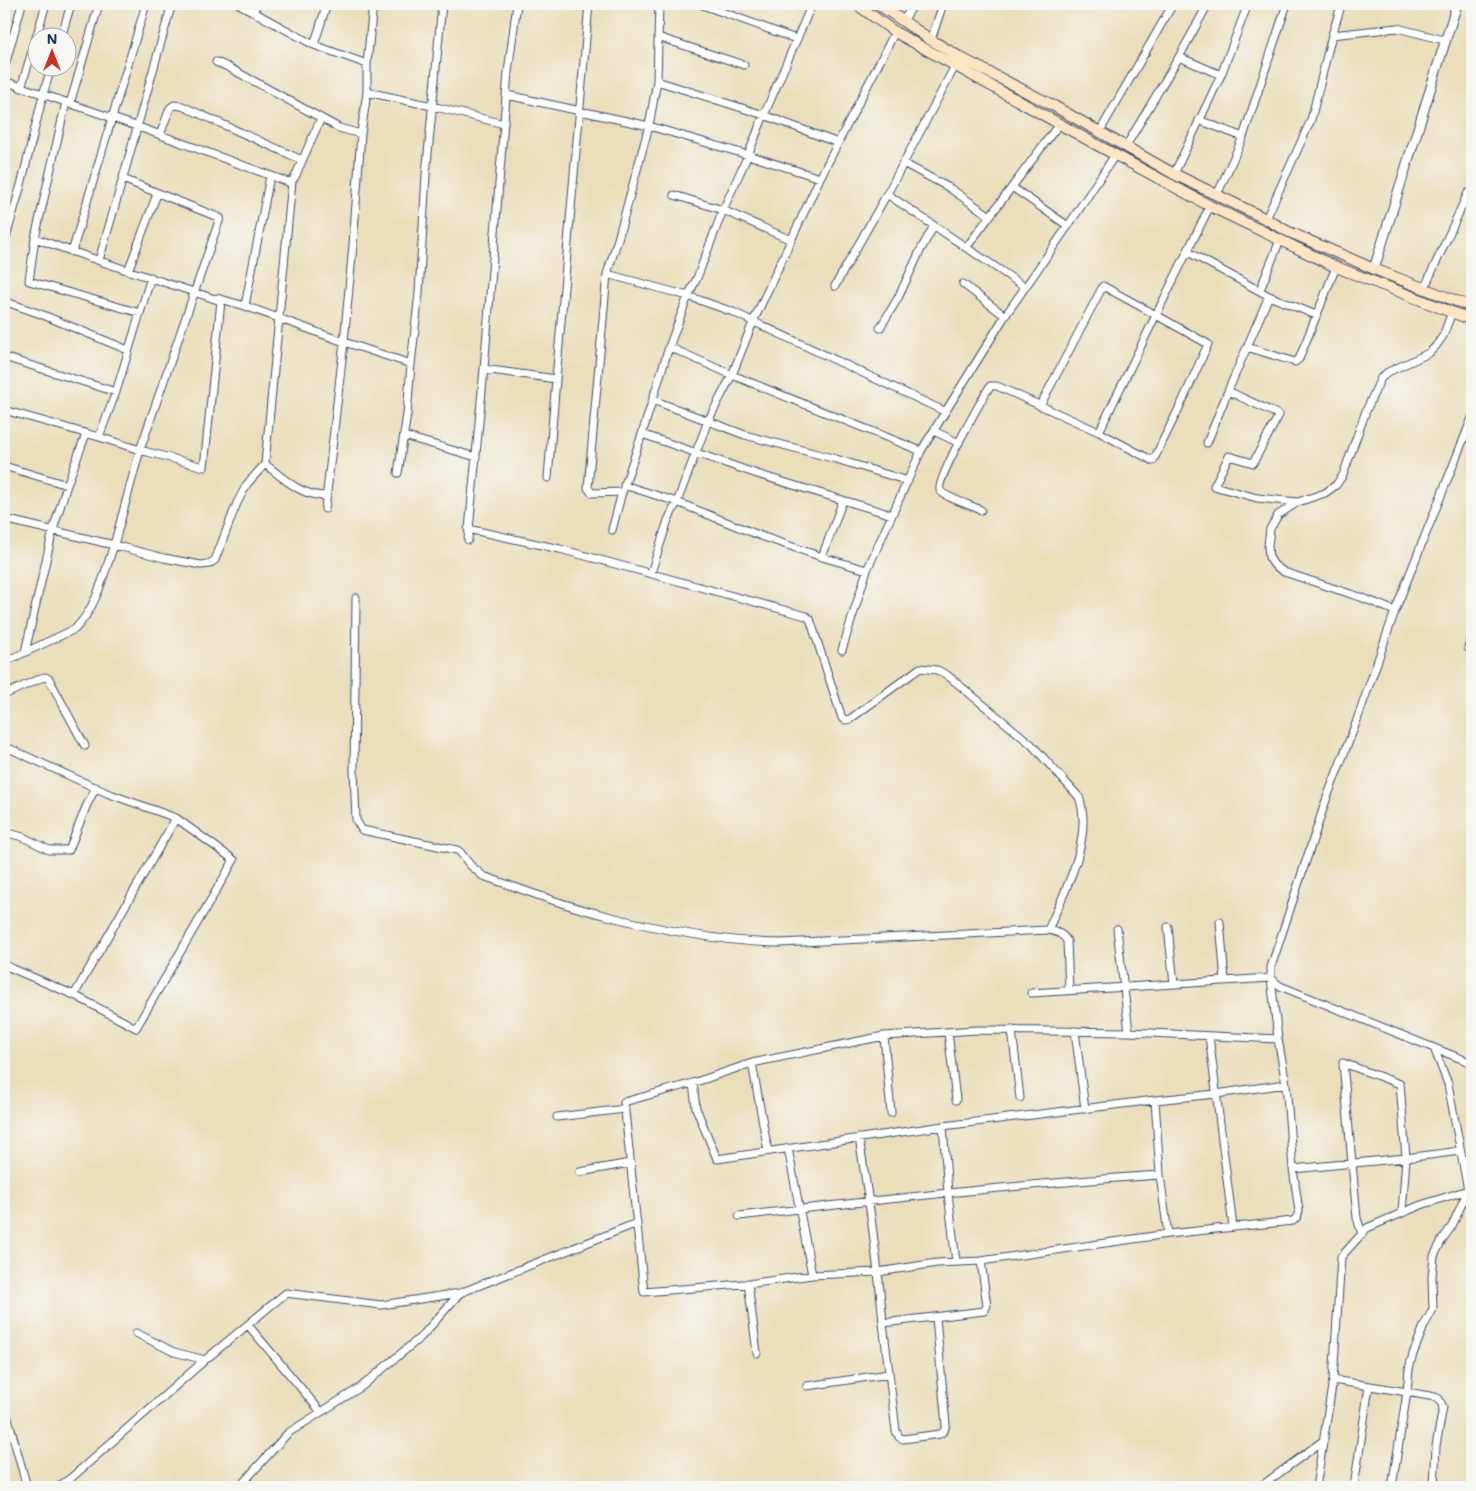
<svg xmlns="http://www.w3.org/2000/svg" width="1476" height="1491" font-family="Mali,sans-serif">
<rect width="100%" height="100%" fill="#f6f6f2"/>
<filter id="ink" filterUnits="userSpaceOnUse"><feTurbulence type="fractalNoise" baseFrequency=".02" numOctaves="2"/><feDisplacementMap in="SourceGraphic" scale="10" xChannelSelector="R" yChannelSelector="G"/><feConvolveMatrix kernelMatrix="1 2 1 2 8 2 1 2 1" color-interpolation-filters="sRGB"/></filter>
<filter id="wash" filterUnits="userSpaceOnUse"><feTurbulence type="fractalNoise" baseFrequency=".0096" numOctaves="4" result="noise"/><feDisplacementMap in="SourceGraphic" scale="20" xChannelSelector="R" yChannelSelector="G"/><feGaussianBlur stdDeviation="1.12" result="paint"/><feColorMatrix in="noise" values="0 0 0 0 0 0 0 0 0 0 0 0 0 0 0 0 0 1.4 0 .05"/><feComposite in="paint" operator="in"/></filter>
<g filter="url(#wash)">
<rect width="100%" height="100%" fill="#eadeba"/>
</g>
<g filter="url(#ink)">
<g fill="none" stroke-linecap="round" stroke-linejoin="round">
<defs>
<path id="minor" d="M239,4l75,41 53,19
M700,4l96,35
M253,12l4,-8
M903,21l11,-17
M1332,35l65,-7 47,12
M658,37l86,28
M61,38l10,-34
M931,40l12,-36
M314,45l13,-41
M1179,57l42,18
M216,62l12,5 93,51
M955,66l-68,128 138,93
M4,69l18,-65
M4,81l132,45 152,56 4,-1 3,-4 26,-59 18,10 22,6
M657,81l107,34 74,28
M21,88l25,-84
M367,92l65,14 72,18
M507,95l142,31 99,29 72,23
M66,102l-31,136 -6,43 111,32
M70,104l29,-100
M1199,120l44,17 -26,58
M1100,131l73,-127
M160,135l10,-27 4,-3 8,1 120,54
M1243,137l44,-133
M1126,146l53,-89 29,-53
M903,163l45,24 42,29 22,-29
M1174,174l47,-99 27,-71
M674,195l49,15 68,30
M1266,219l45,-99 21,-85 9,-29 -6,-2
M1068,226l47,-71
M35,238c61,23 123,42 186,63l-17,166 -64,-17 -41,-13
M4,244l17,-59 22,-90 8,-27
M966,248l24,-32
M72,252l74,-248
M1188,252l81,44 47,19
M99,260c26,-85 48,-171 73,-256
M128,271l29,-77
M607,274l81,22 45,16 211,99
M963,284l42,32
M835,286l52,-92
M1424,289l44,-96 4,1
M1260,290l20,-50
M1269,296l-22,51 48,15 4,-3 37,-92
M217,298l28,8 25,-130
M4,301l39,14 85,35
M245,306l99,36 9,-97 8,-111 6,-42v-28l6,-60
M880,328l18,-30 23,-49 13,-23
M669,347l63,28 189,76
M1247,347l-19,44 51,24 -26,48 -24,-7 -15,30 43,12 41,4
M4,357l112,35
M484,369l72,10
M653,400l92,35 91,24 72,22
M4,410l95,27 17,-45 35,-115
M934,431l25,12
M1099,432l54,29 30,-61 25,-56 -52,-29 54,-109
M642,434l115,40 135,41
M404,436l72,21
M1207,443l21,-52
M265,464c19,15 36,32 61,32
M4,466l63,19 19,-51
M398,473l9,-59 4,-50 8,-71 7,-118 16,-171
M548,478l8,-99 33,-375
M624,485l53,17 84,34 61,21 45,13
M622,492l-30,1 -4,-5 19,-214 11,-35 31,-113 8,-45 2,-77
M325,509l19,-167 67,22
M981,510c-8,-4 -38,-13 -41,-20 -4,-10 42,-91 50,-104h7l102,46 57,-117 -53,-29 -63,120
M4,519l110,26 26,-95 80,-232 -97,-39
M468,529l92,20 246,67 4,3 2,6 30,93 4,2 4,-1 70,-51 17,2 10,5 84,69 48,53c15,41 -15,96 -31,133
M612,530l9,-34 21,-62 27,-87 19,-51 9,-18 26,-68 25,-55 16,-40 48,-111
M468,540l16,-171 24,-297 9,-68
M822,557l21,-57
M651,573l17,-53 9,-18 31,-81 24,-46 21,-53 67,-144 75,-146
M356,598l-2,172 2,50 6,10 95,20 3,2 10,13 13,11c36,12 75,28 113,37 60,16 122,29 184,30l268,-13c9,2 14,3 19,11l2,50
M1395,611l77,-193
M1468,648l4,-12
M842,650l25,-80 54,-119 84,-135 63,-90 -56,-39 47,-63
M25,652l28,-122 14,-45
M4,662l71,-33c22,-22 29,-55 39,-84l50,13 37,7 8,-1 6,-4 22,-57 10,-19 18,-20 27,-283
M4,695l37,-17 4,-1 4,2 36,67
M4,746l103,47 69,25 58,42 -98,168 -62,-33 -70,-30
M4,832l19,5 26,13h20l17,-43 10,-20
M1220,922l5,59
M1168,927l6,57
M1117,929l12,103
M1031,993l240,-15 7,61
M74,995l102,-177
M1012,1030l8,68
M1075,1031l10,78
M948,1032l8,68
M884,1036l7,77
M1209,1036l24,191
M1434,1048l38,15
M752,1063l16,88
M693,1083l3,25 21,51 226,-33 212,-26 61,-6 70,-10 7,85 6,42 -2,6 -4,4 -125,13 -187,27 -44,2 -59,9 -66,3 -57,8 -111,9 -20,-190 69,-19 59,-20 132,-27 93,-6 152,2 149,7 8,45
M557,1117l68,-8
M943,1126l5,67 8,69
M859,1138c10,62 19,123 24,185l101,-12 3,-5 -6,-45
M788,1148l24,127
M1293,1169l113,-11 54,-7
M580,1172l50,-9
M1160,1175l8,59
M739,1216c140,-16 280,-32 421,-41l-5,-75
M1362,1234l-5,-16 -14,-155 57,21 6,74 -4,55
M748,1283l9,70
M883,1323l13,108 3,6 4,2 37,-5 4,-3 2,-6 -10,-107
M248,1325l73,87
M136,1333l38,19 31,8 81,-67 95,12 79,-12 177,-70
M1333,1380l74,12 -15,95
M807,1386l82,-12
M4,1404l23,83
M241,1485l47,-52 73,-46 61,-51 38,-43
M58,1487l13,-9 134,-118
M1260,1487l64,-47
M1316,1487l17,-107 8,-123 26,-29 54,-23 47,-15 -20,-106 -14,-36 -154,-62 -9,-8v-11l55,-167 30,-77 39,-112 -32,-13 -79,-26 -10,-7 -5,-8 -1,-11 2,-17 8,-14 20,-13 27,-9 11,-8 7,-10 23,-64 15,-33 7,-6 41,-19 7,-7 7,-10 9,-24
M1354,1487l15,-101
M1434,1487l2,-41 7,-39 -4,-8 -4,-2 -28,-5 2,-23 4,-15 11,-28 9,-17 -1,-32 2,-21 8,-16 10,-14 16,-36"/>
<path id="tertiary" d="M1374,269l83,-265"/>
<path id="secondary" d="M856,4l39,28 202,113 113,61 126,61 136,53
M878,4l53,36 32,19 91,47 120,68 92,45 21,12 87,38 98,38"/>
</defs>
<use href="#minor" stroke="#3a496c" stroke-width="9"/>
<use href="#tertiary" stroke="#3a496c" stroke-width="11"/>
<use href="#secondary" stroke="#3a496c" stroke-width="12"/>
<use href="#minor" stroke="#fff" stroke-width="7"/>
<use href="#tertiary" stroke="#fff" stroke-width="9"/>
<use href="#secondary" stroke="#fde5c4" stroke-width="10"/>
</g>
</g>
<rect width="1476" height="1491" fill="none" stroke="#f6f6f2" stroke-width="20"/>
<g transform="translate(52 52)"><circle r="24" fill="#f6f6f2" stroke="#9ea6b7"/>
<path d="M0-4L9 19L0 12L-9 19Z" fill="#c8321e"/>
<text y="-8" font-size="14" font-weight="bold" text-anchor="middle" fill="#1b2f5e">N</text>
</g>
</svg>
